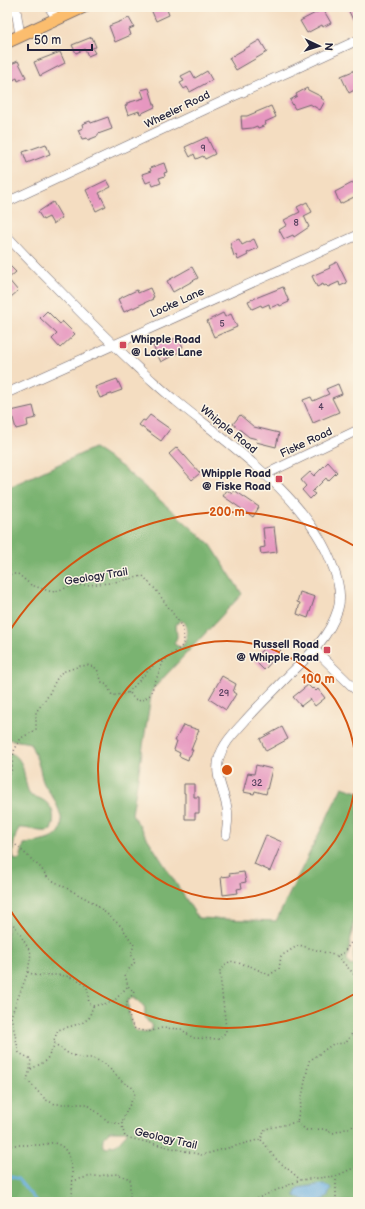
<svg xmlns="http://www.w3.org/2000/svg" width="365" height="1209" font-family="'Balsamiq Sans',sans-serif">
<rect width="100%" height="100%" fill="#fcf5e5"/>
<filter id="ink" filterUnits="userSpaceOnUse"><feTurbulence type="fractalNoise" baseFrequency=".025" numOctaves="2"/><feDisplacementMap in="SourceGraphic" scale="8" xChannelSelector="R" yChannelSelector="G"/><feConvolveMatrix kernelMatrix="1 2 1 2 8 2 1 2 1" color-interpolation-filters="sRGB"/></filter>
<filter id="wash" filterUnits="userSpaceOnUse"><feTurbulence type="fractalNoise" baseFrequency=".012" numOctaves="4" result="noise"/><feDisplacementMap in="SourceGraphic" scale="16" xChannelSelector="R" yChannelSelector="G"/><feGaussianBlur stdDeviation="0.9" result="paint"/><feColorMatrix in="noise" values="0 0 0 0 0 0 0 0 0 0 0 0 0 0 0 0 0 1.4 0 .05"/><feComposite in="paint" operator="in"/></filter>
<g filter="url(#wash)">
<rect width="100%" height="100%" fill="#f4ddc1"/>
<path fill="#7ab371" stroke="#4e6a56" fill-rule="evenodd" d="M94,448l28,19 89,78 31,49 -90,96 -20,124 66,104 78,3 66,-134 16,5v122l-3,1 -8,45 3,6 5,-2c-3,-9 -2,-15 3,-23v261h-41l6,-2 -19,1 9,1h-306v-450c22,5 14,30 24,44 19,3 27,17 20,34 -11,4 -21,-3 -32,-2 -5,10 -7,20 -5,31l2,1 4,-1 4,-15c33,-4 48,-9 30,-45 -3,-5 -7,-10 -10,-15 -3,-6 -3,-13 -5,-18 -2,-8 -6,-16 -9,-23l-23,-4v-251zM180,620l5,3c3,11 3,16 -4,25l-7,-4 3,-7 -1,-12zM135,996v3l6,4 4,5c-1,9 1,12 7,18v4l-9,2 -7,-1c-8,-9 -7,-20 -8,-32h4zM110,1131h16l1,2 -9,10 -4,3 -4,-1 -2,3 -4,-1c-1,-8 0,-11 6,-16z"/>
<path fill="#6cb0e1" stroke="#47698e" d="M323,1184l8,4c-5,19 -22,15 -36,8l1,-6 2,-2z"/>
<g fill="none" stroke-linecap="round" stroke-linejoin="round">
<path stroke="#6cb0e1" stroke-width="2.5" d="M7,1175l11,4 19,23"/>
</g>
<g id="blocks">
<path fill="#e697c0" d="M150,7h16l3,8 -13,6z
M347,7h11v10l-5,3z
M323,9l8,14 -8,4 -1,-2 -15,8 -7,-12z
M129,18l5,9 -5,2 2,6 -16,7 -6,-16z
M92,37l4,10 -4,1 3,5 -7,3 -3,-7 -9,4 -4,-8z
M260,40l7,12 -31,18 -7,-12z
M60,52l5,11 -25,13 -6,-14z
M18,61l8,16 -8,4 -1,-3 -10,5v-17z
M358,69v19l-9,5 -8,-17z
M191,71l4,7 12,-7 5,9 -22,12 -3,-5 -3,2 -4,-6 4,-2 -3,-5z
M149,88l6,19 -15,7 -1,-3 -11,4 -3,-9 2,-1v-2l17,-5 -3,-8z
M307,88l1,2 14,7 -1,1 4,3 -5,9 -10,-6 -15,5 -5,-9 7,-4 -1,-2z
M271,106l5,11 -11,5 1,3 -8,3 -1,-2 -5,2 -10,1 -1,-13h6z
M108,117l4,12 -14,5v2l-10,4 -1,-2 -5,1 -4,-9 5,-2 -1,-4 8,-3 1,2z
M207,137l8,17 -10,5 -2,-3 -7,3 -2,-5 -4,3 -5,-10z
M46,144l4,10 -23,9 -4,-11z
M164,163l3,9 -3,1 1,3 -6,2 2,5 -8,3 -2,-5 -5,2 -4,-9 9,-3 -1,-3z
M107,180l4,7 -12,6 7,13 -10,5 -10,-21z
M358,180v15l-18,9 -5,-12z
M53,202l9,16 -9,6 -4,-7 -6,3 -5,-8z
M307,202l5,10 -8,4 5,11 -15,10 -1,-2 -9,4 -5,-9 8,-5 -3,-5 16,-8 -3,-5z
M239,239l3,6 12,-6 4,9 -11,5 1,2 -10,5 -2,-5 -2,1 -4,-13z
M337,262l10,21 -7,3 -1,-4 -11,5 -2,-2 -2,1 -1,-2 -6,3 -5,-11 18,-8 -1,-2z
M7,263l9,9 -8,7 10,12 -7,6 -4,-4z
M192,267l6,11 -25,14 -6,-11z
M283,287l6,15 -9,4 -1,-2 -9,4 -1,-4 -7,3 -1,-2 -9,4 -4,-8z
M150,288l4,9 -2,1 1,1 -29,13 -6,-13 19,-9 1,3z
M47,311l13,13 2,-3 13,13 -15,14 -8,-9 5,-5 -17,-16z
M223,313l2,4 6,-3 6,13 -23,10 -7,-16z
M178,337l5,10 -5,2 1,3 -18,10 -8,-16 11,-5 1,2z
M117,379l5,11 -22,8 -5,-11z
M338,384l4,10 -10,4 7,14 -26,11 -10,-23 8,-3 2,4 16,-7 -3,-5z
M33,406l3,12 -9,2 1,6 -12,3 -5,-18z
M150,415l20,14 -9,12 -22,-16 4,-5 2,1z
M240,415l14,12 25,6 -3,14 -20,-5 1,-3 -8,-2 -16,-13z
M177,447l23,26 -8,7 -23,-26z
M328,462l9,10 -9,9 -2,-3 -14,14 3,2 -5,5 -8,-9 4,-4 -5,-6 9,-8 4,4z
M227,490l5,4 2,-4 25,17 -6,10 -30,-21z
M274,527l3,25 -16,2 -1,-6 5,-1 -2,-19z
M300,592l15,5 -7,21 -11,-4 3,-11 -3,-1z
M272,640l9,10 -3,3 1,1 -15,16 -11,-11z
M222,676l14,8 -3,8 3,2 -10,16 -17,-11z
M308,685l4,4 1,-1 3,3 2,-2 7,9 -10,8 -5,-7 -9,7 -8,-9z
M183,725l16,5 -8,20h2l-3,6h-1l-1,4 -9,-4 1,-3 -6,-3 3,-9h-2z
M282,727l6,12 -22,12 -6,-12z
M256,765l16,4 -6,25 -11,-3 -1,3 -11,-2 5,-19 6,1z
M184,784h10v13h5v16h-4v6h-10v-26h-1z
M266,835l16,7 -12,29 -16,-7z
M244,872l2,10 -5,1 1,5 -5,1 1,4 -15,2 -2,-18 9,-1 -1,-2z"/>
</g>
</g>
<g filter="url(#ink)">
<use href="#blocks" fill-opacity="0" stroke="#6c636a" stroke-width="1"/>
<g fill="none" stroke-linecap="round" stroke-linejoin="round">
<defs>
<path id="minor" d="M17,7l-1,3 4,25
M49,7l8,12
M7,202l227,-106 59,-26 65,-30
M7,236c15,17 31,33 46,48 29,30 57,58 87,86 12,10 23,21 36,31 55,45 133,97 157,166 5,13 9,29 5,42 -8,27 -29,47 -49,66 -15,16 -31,31 -46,48 -10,11 -20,21 -24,35 -5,18 5,32 8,50 2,9 0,18 -1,27
M7,393l351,-158
M264,475l94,-45
M314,649l44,43"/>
<path id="major" d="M7,42l76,-35"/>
</defs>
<use href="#minor" stroke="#6c636a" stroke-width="10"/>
<use href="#major" stroke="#6c636a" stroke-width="14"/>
<path stroke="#6c636a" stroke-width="1.5" stroke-dasharray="1 3" stroke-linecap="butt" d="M7,577l4,-3h7l13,11 21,7 21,-6 37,-3 33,-7 13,14 23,32 4,9 1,10 -2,5 -19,16 -13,33 -9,6 -7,-2 -4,-6c-6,-1 -11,3 -18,2l-5,-10 -5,-3 -5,-13 -7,-4 -10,1 -18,6 -6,8 -8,16 -12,16v18l-15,8 -7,13 -3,21 -4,8
M128,693c10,-11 19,-22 30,-32l5,1
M7,837l34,31 7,10 46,25 27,23 13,19 -3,9 4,8 -10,12 3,12 6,6 -8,12 5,19 4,6 13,3 14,-4 19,1 12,9 26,1 7,-7c-1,-20 -5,-40 -6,-61l10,-10 20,5 19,9 10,-6 2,-13 18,-11 38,11 6,-3 15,-19
M7,920l8,6 16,27 -3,19c12,6 13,2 24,3 11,0 29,2 35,13 2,4 1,11 2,15l4,3 -4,12 -7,5 -24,7 -4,10 1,4 14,10 14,4h9l12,5 19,19 10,6 2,5c-3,9 -12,22 -13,31 0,3 2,9 3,13l77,18 59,-16 4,-10 32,-7 12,-61 24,-17 13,-1 12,-19
M337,956l16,17 5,10
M28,972l-17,44 8,37 12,6 -1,10 -3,11 19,20 9,4h32l22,18 12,2
M93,1006l20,-4 15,-16
M31,1069l15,-8 9,-17
M297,1122l9,8 18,-1 9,4 19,-6 6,-7
M261,1140c5,4 6,8 10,13 7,10 20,17 29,27
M7,1145c11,0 23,0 34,0 4,-1 9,-2 12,-2 24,3 19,42 19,59
M336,1176v26
M72,1181l15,-4 30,-3 13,5v17l1,6
M249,1202l51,-22 36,-4 22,-10"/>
<use href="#minor" stroke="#fff" stroke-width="9"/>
<use href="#major" stroke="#fbbd6e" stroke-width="12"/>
</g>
</g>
<g fill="none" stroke="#d45411" stroke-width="2">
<circle cx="227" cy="770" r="129"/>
<path d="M358 992A258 258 0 0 1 7 905M7 635A258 258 0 0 1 358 548"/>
</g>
<g fill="#d1495b" stroke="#fcf5e5" stroke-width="1.5">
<rect x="119" y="341" width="8" height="8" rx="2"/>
<rect x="275" y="475" width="8" height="8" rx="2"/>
<rect x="323" y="646" width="8" height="8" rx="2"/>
</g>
<g text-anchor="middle" stroke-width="3" stroke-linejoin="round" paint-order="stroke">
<g font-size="9" fill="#533f5c">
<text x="203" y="151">9</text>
<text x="296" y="226">8</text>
<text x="222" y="327">5</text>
<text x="321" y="410">4</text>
<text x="224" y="696">29</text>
<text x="257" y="786">32</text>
</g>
<g font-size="11" fill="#22223b" stroke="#fcf5e5">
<text transform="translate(177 109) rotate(-26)" y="4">Wheeler Road</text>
<text transform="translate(177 302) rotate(-24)" y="4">Locke Lane</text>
<text transform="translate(229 429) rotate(39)" y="4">Whipple Road</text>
<text transform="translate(306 442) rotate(-25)" y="4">Fiske Road</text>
<text transform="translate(96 576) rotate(-9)" y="4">Geology Trail</text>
<text transform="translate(166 1138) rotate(13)" y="4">Geology Trail</text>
</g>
<g font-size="11" font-weight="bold" fill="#22223b" stroke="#fcf5e5" text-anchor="end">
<text x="131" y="343" text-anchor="start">Whipple Road<tspan x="131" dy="13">@ Locke Lane</tspan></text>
<text x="271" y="477">Whipple Road<tspan x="271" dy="13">@ Fiske Road</tspan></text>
<text x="319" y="648">Russell Road<tspan x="319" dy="13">@ Whipple Road</tspan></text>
</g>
</g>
<circle cx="227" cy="770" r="6" fill="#d45411" stroke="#fcf5e5" stroke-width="2"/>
<g font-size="12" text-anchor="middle" font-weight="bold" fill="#d45411" stroke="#fcf5e5" stroke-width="3" stroke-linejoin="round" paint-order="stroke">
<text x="227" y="516">200 m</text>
<text x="318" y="683">100 m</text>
</g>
<rect width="365" height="1209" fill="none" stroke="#fcf5e5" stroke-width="24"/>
<g transform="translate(319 46) rotate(94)" stroke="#fcf5e5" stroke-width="3" paint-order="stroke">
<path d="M0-3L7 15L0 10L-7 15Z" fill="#22223b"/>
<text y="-6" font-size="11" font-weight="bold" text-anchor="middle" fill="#22223b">N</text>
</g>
<path d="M28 44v6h64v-6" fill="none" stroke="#22223b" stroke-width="2"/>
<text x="34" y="44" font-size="12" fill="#22223b" stroke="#fcf5e5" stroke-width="3" paint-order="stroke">50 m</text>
</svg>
